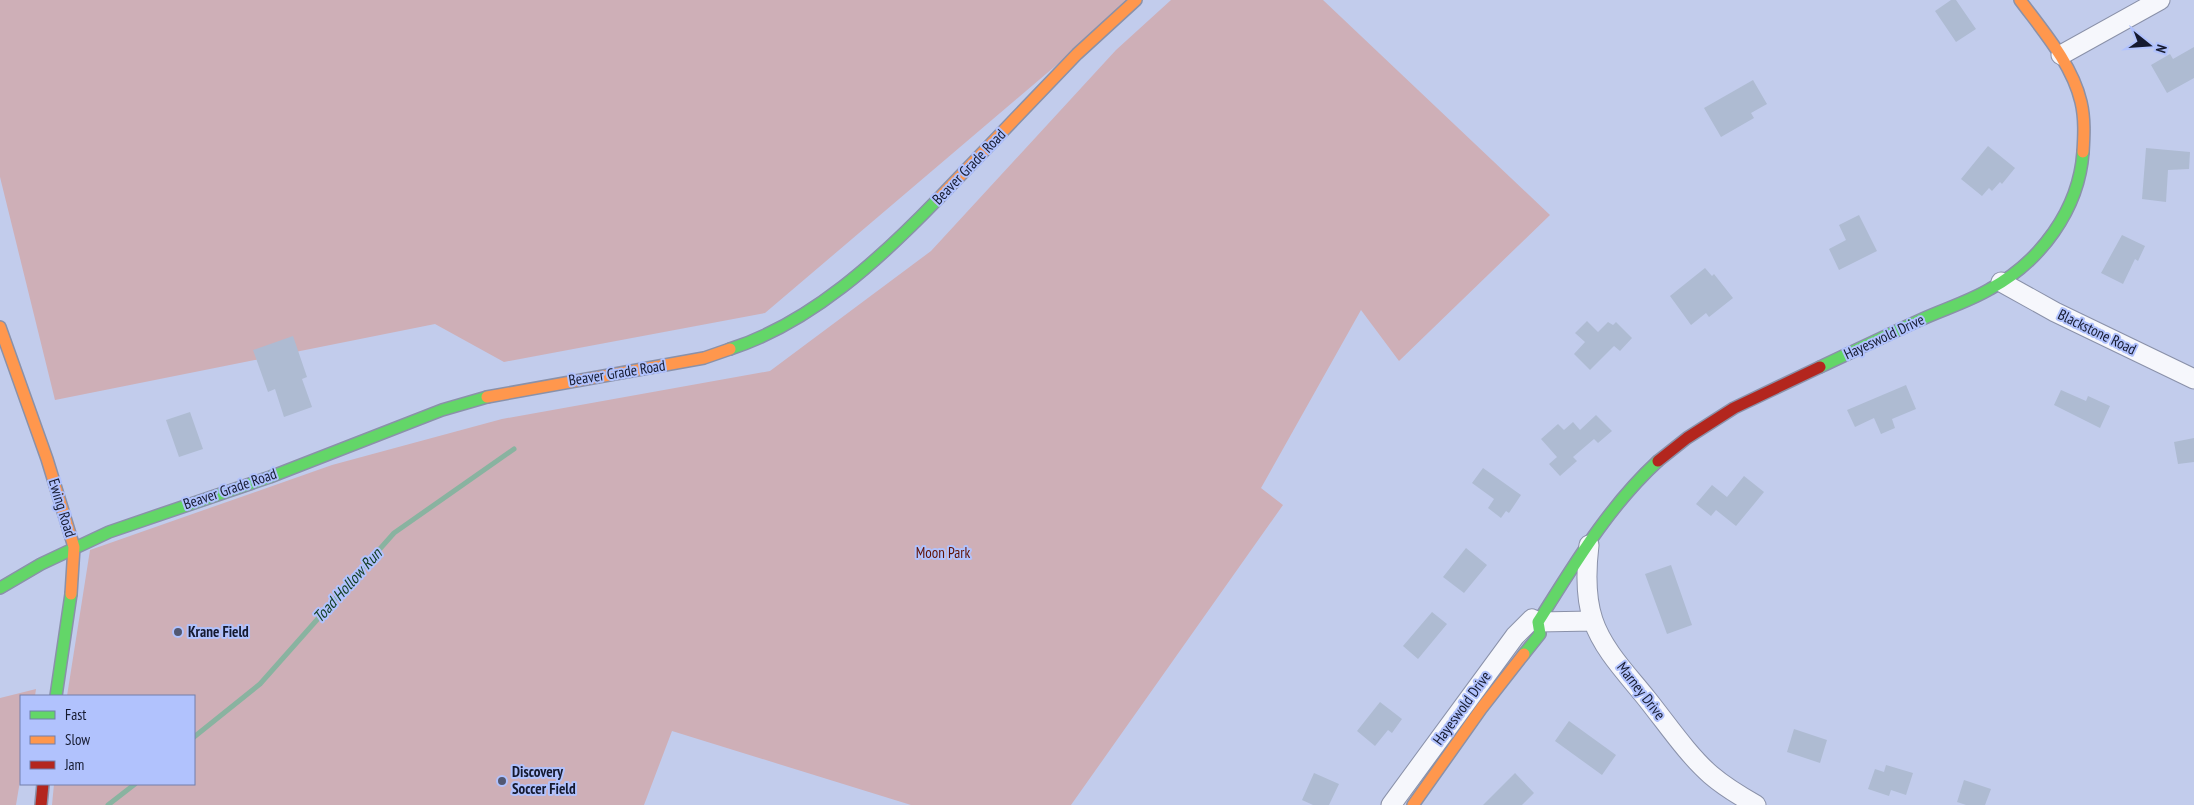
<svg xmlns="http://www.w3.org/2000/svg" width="2194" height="805" font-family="'PT Sans Narrow',sans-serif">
<rect width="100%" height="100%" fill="#c2ccec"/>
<path fill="#ceafb7" d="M0,0h1133l-368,313 -261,49 -69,-38 -380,76 -55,-223z
M1171,0h152l227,215 -151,146 -38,-51 -100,178 22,17 -212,300h-160l-239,-74 -28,74h-592l2,-21h140v-88h-127l23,-146 242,-85 170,-46 268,-48 161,-120 185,-201z
M36,689l-1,7h-14v79l-5,30h-16v-107z"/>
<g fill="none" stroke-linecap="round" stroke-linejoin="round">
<path stroke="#89b3a0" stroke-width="5" d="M194,737l66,-53 134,-151 120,-84
M108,805l27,-21"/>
</g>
<path fill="#aebbd2" d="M1951,0h5l20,29 -20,13 -21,-31z
M2194,47v31l-27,15 -16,-28 19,-11 3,5z
M1753,80l14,24 -16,9 3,5 -33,19 -17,-29z
M1988,146l27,22 -13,16 -2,-2 -8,9 -3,-3 -7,8 -21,-17z
M2146,148l44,4 -1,17 -21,1 -2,32 -24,-3z
M1859,215l18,36 -38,19 -10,-21 17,-9 -7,-15z
M2122,235l23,11 -7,15 -3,-2 -12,25 -22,-11z
M1705,268l7,8 2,-2 19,24 -24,19 -3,-4 -15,12 -21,-29z
M1587,321l11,11 10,-10 5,3 3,-3 16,16 -12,13 -6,-5 -24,24 -16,-16 11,-12 -10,-9z
M293,336l14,41 -5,2 10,28 -28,10 -9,-28 -7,3 -15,-42z
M1906,385l10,24 -24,10 3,9 -14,6 -7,-16 -19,9 -8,-17z
M2061,390l25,11 2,-5 22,10 -10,22 -46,-23z
M190,412l13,37 -24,8 -13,-37z
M1596,415l16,16 -14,12 -4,-4 -21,18 4,4 -17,15 -11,-12 8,-7 -16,-18 17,-15 6,6 9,-8 7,8z
M2194,438v24l-16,2 -4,-22z
M1483,468l38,27 -12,18 -3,-2 -5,7 -13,-10 6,-9 -22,-16z
M1744,476l20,16 -28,34 -20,-16 -5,6 -15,-12 16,-19 15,12z
M1466,548l21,17 -23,28 -21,-16z
M1671,565l21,60 -25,9 -22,-60z
M1432,612l15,12 -29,35 -15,-13z
M1380,702l22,17 -10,14 -4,-3 -13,16 -18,-15z
M1569,721l47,34 -14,20 -47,-34z
M1794,729l33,11 -7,23 -33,-11z
M1886,765l27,8 -7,22 -15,-5 -2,6 -21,-7 7,-20 9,3z
M1314,773l25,11 -10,21h-16l-11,-5z
M1515,773l19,20 -12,12h-39z
M1964,780l27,9 -6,16h-19l-9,-3z"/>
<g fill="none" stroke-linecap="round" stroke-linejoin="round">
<defs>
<path id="street" d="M2061,55l99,-55
M2001,282l54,30 139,67
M1589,545c-3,25 -4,51 4,75 10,30 35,55 54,79 20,25 41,56 64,76 14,12 29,21 45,30
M1391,805l124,-169 17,-17 6,3 55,-1"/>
<path id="fast" d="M730,349c81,-26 150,-90 208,-150
M1820,367c34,-16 67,-32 100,-47 24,-11 48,-18 70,-31 50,-27 89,-79 93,-137
M0,588l41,-24 68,-32 161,-55 172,-67 45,-13
M1524,654l16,-20 -2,-12c36,-57 70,-115 120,-161
M56,696l15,-102"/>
<path id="slow" d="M2020,0c23,31 52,64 61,102 4,17 3,34 2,50
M938,199l139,-145 59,-54
M0,327l47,132 27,88 -3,47
M487,397l217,-39 26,-9
M1413,805l68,-96 43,-55"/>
<path id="jam" d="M1658,461l29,-23 47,-30 86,-41
M41,805l2,-21"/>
</defs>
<use href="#street" stroke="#8a91a9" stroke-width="21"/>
<use href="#fast" stroke="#8a91a9" stroke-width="14"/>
<use href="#slow" stroke="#8a91a9" stroke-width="14"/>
<use href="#jam" stroke="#8a91a9" stroke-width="14"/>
<use href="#street" stroke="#f6f7fc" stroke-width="19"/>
<use href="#fast" stroke="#63d668" stroke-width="11"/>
<use href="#slow" stroke="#ff974d" stroke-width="11"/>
<use href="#jam" stroke="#b3261e" stroke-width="11"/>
</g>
<g fill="#525872" stroke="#b1c2fd" stroke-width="2">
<circle cx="178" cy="632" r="5"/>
<circle cx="502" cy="781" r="5"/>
</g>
<g text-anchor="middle" stroke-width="4" stroke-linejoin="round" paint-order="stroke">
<g font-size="15" fill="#151a30" stroke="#b1c2fd">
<text transform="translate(969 167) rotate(-46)" y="5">Beaver Grade Road</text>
<text transform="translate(2097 332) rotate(26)" y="5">Blackstone Road</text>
<text transform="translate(1884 337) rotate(-25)" y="5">Hayeswold Drive</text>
<text transform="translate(617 373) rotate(-9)" y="5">Beaver Grade Road</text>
<text transform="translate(230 489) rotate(-19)" y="5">Beaver Grade Road</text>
<text transform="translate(62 508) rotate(73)" y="5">Ewing Road</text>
<text transform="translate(1641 691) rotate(52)" y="5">Marney Drive</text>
<text transform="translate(1462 708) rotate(-54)" y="5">Hayeswold Drive</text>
</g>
<g font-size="15" fill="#601103" stroke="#b1c2fd">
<text x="943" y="558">Moon Park</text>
</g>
<g font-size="15" font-weight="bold" fill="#151a30" stroke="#b1c2fd" text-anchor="start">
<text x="188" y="637">Krane Field</text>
<text x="512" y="777">Discovery<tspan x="512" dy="17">Soccer Field</tspan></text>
</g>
<g font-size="16" font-style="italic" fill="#0f3c20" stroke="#b1c2fd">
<text transform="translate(347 585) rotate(-48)" y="6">Toad Hollow Run</text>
</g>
</g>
<rect x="20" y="695" width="175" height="90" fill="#b1c2fd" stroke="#737fab"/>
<rect x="30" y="711" width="25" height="8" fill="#63d668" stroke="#737fab"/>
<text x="65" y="720" font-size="15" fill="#151a30">Fast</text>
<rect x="30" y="736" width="25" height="8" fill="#ff974d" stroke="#737fab"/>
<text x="65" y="745" font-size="15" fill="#151a30">Slow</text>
<rect x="30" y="761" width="25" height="8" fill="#b3261e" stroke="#737fab"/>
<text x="65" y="770" font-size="15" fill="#151a30">Jam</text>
<g transform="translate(2149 45) rotate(107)" stroke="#b1c2fd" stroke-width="4" paint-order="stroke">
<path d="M0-4L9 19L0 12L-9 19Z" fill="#151a30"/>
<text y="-8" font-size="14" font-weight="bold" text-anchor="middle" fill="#151a30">N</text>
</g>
</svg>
